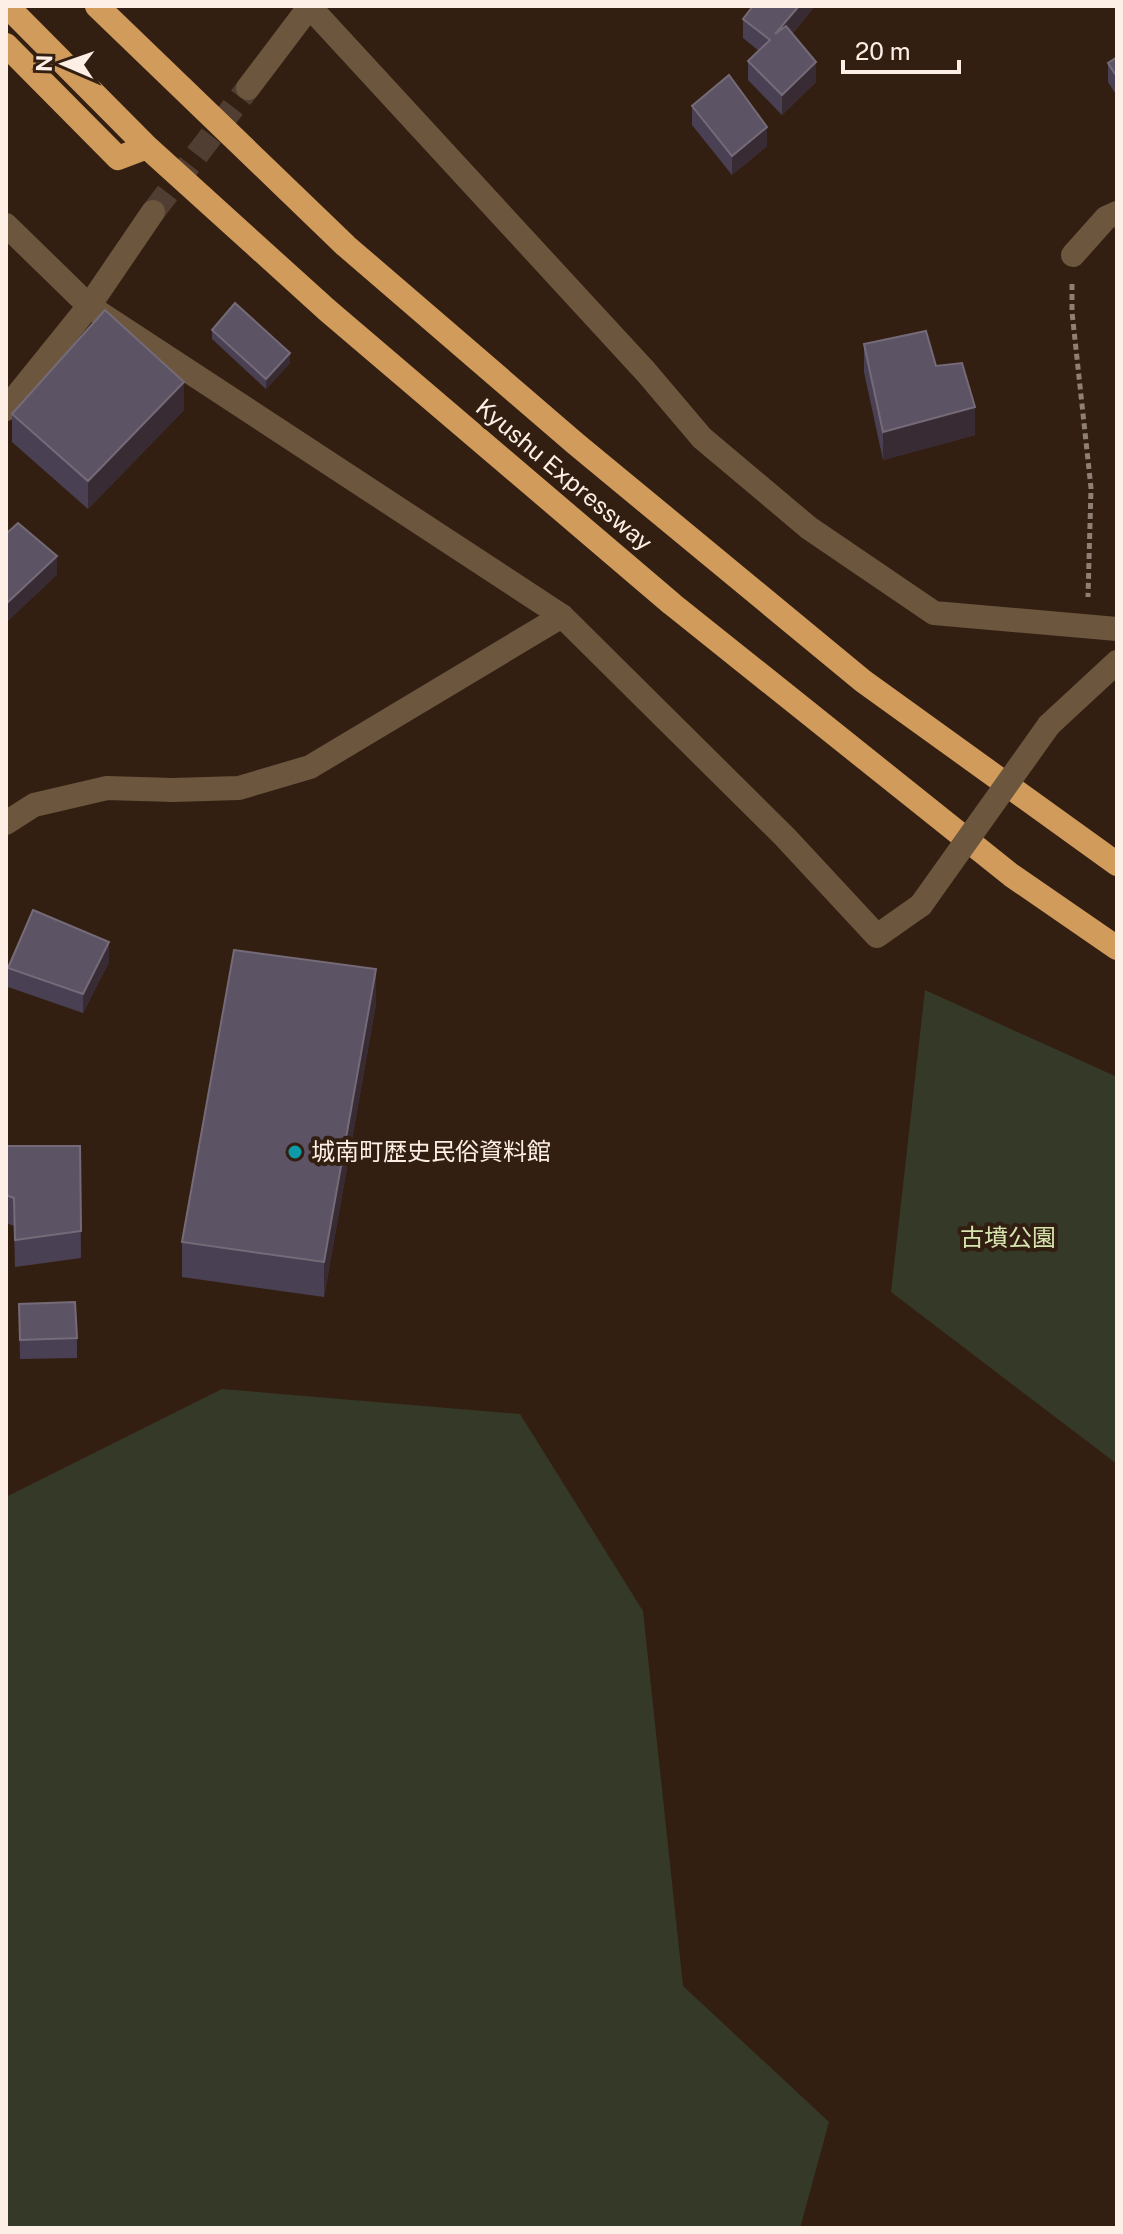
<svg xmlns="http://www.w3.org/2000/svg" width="1123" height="2234" font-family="'Public Sans','Noto Sans JP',sans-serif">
<rect width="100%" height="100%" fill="#331f12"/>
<path fill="#353928" d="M925,990l192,87v387l-226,-172z
M222,1389l298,25 123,197 40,375 146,136 -29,106h-794v-731z"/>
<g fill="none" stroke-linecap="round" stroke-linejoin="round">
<path stroke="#513e32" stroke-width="24" stroke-dasharray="24 12" stroke-linecap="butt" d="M153,212l95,-124"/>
<path stroke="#907f74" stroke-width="5" stroke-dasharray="6 4" stroke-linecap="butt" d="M1072,284v28l19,176 -3,109"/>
<path stroke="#6c563e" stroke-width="24" d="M309,6l337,366 56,66 107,90 125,85 183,16
M248,88l62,-82
M6,225l83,81 473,310 223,221 92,99 44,-31
M1073,255l33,-37 11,-5
M6,409l83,-103 64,-94
M1049,725l68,-63
M6,823l28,-18 73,-17 66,2 66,-2 71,-21 252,-151"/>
<path stroke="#d09b5b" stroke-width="24" d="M7,6l140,141 180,163 345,294 339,271 106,73
M97,6l249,240 230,198 287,237 254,183
M6,45l112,113 29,-11"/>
<path stroke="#6c563e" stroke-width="24" d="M921,905l128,-180"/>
</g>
<path fill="#494054" d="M753,6h62l-23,28 24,48 -34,33 -34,-35v-19l11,-10 -16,-13v-19z
M1117,57v39l-9,-14v-19z
M692,106l75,40 -35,29 -40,-50z
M212,330l78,33 -24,26 -54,-50z
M864,344l72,22 39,69 -92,25 -19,-88z
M184,410l-96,99 -76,-67v-28z
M109,962l-26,51 -75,-26v-19z
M376,1004l-52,293 -142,-20v-35z
M6,1146h74l1,112 -66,9 -1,-41 -8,-3z
M19,1304l58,34v20l-57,1z"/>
<path fill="#382b33" d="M799,6h16l-40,48v-20z
M816,62v20l-34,33v-20z
M767,127v19l-35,29v-19z
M290,353v10l-24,26v-10z
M184,382v28l-96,99v-28z
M975,407v28l-92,25v-28z
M57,556v19l-51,48v-19z
M109,942v20l-26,51v-19z
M376,969v35l-52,293v-35z"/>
<path fill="#5c5364" stroke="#756b78" stroke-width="2" d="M753,6h46l-24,28 11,-8 30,36 -34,33 -34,-34 22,-21 -27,-21z
M1117,57v20l-9,-14z
M729,75l38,52 -35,29 -40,-50z
M235,303l55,50 -24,26 -54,-49z
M105,310l79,72 -96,99 -76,-67z
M926,331l10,35 26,-3 13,44 -92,25 -19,-88z
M18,523l39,33 -51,48v-70z
M33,910l76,32 -26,52 -75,-26z
M234,950l142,19 -52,293 -142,-20z
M6,1146h74l1,85 -66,9 -1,-42 -8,-3z
M75,1302l2,36 -57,2 -1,-36z"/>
<circle fill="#0f9aa8" stroke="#331f12" stroke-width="3" cx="295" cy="1152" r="8"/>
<g text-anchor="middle" stroke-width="8" stroke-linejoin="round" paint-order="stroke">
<g font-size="24" fill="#fdefe6" stroke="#331f12">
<text transform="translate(564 475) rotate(40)" y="8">Kyushu Expressway</text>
</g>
<g font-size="24" fill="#fdefe6" stroke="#331f12" text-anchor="start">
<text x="311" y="1160">城南町歴史民俗資料館</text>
</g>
<g font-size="24" fill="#d6e4ae" stroke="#331f12">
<text x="1008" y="1246">古墳公園</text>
</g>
</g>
<rect width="1123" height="2234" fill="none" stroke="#fdefe6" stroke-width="16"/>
<g transform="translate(64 64) rotate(272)" stroke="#331f12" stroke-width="6" paint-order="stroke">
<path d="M0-6L14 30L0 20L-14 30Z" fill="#fdefe6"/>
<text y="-12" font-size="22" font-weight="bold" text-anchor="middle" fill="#fdefe6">N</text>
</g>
<path d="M843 60v12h116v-12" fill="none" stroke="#fdefe6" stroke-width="4"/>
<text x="855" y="60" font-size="24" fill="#fdefe6" stroke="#331f12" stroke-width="6" paint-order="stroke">20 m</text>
</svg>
